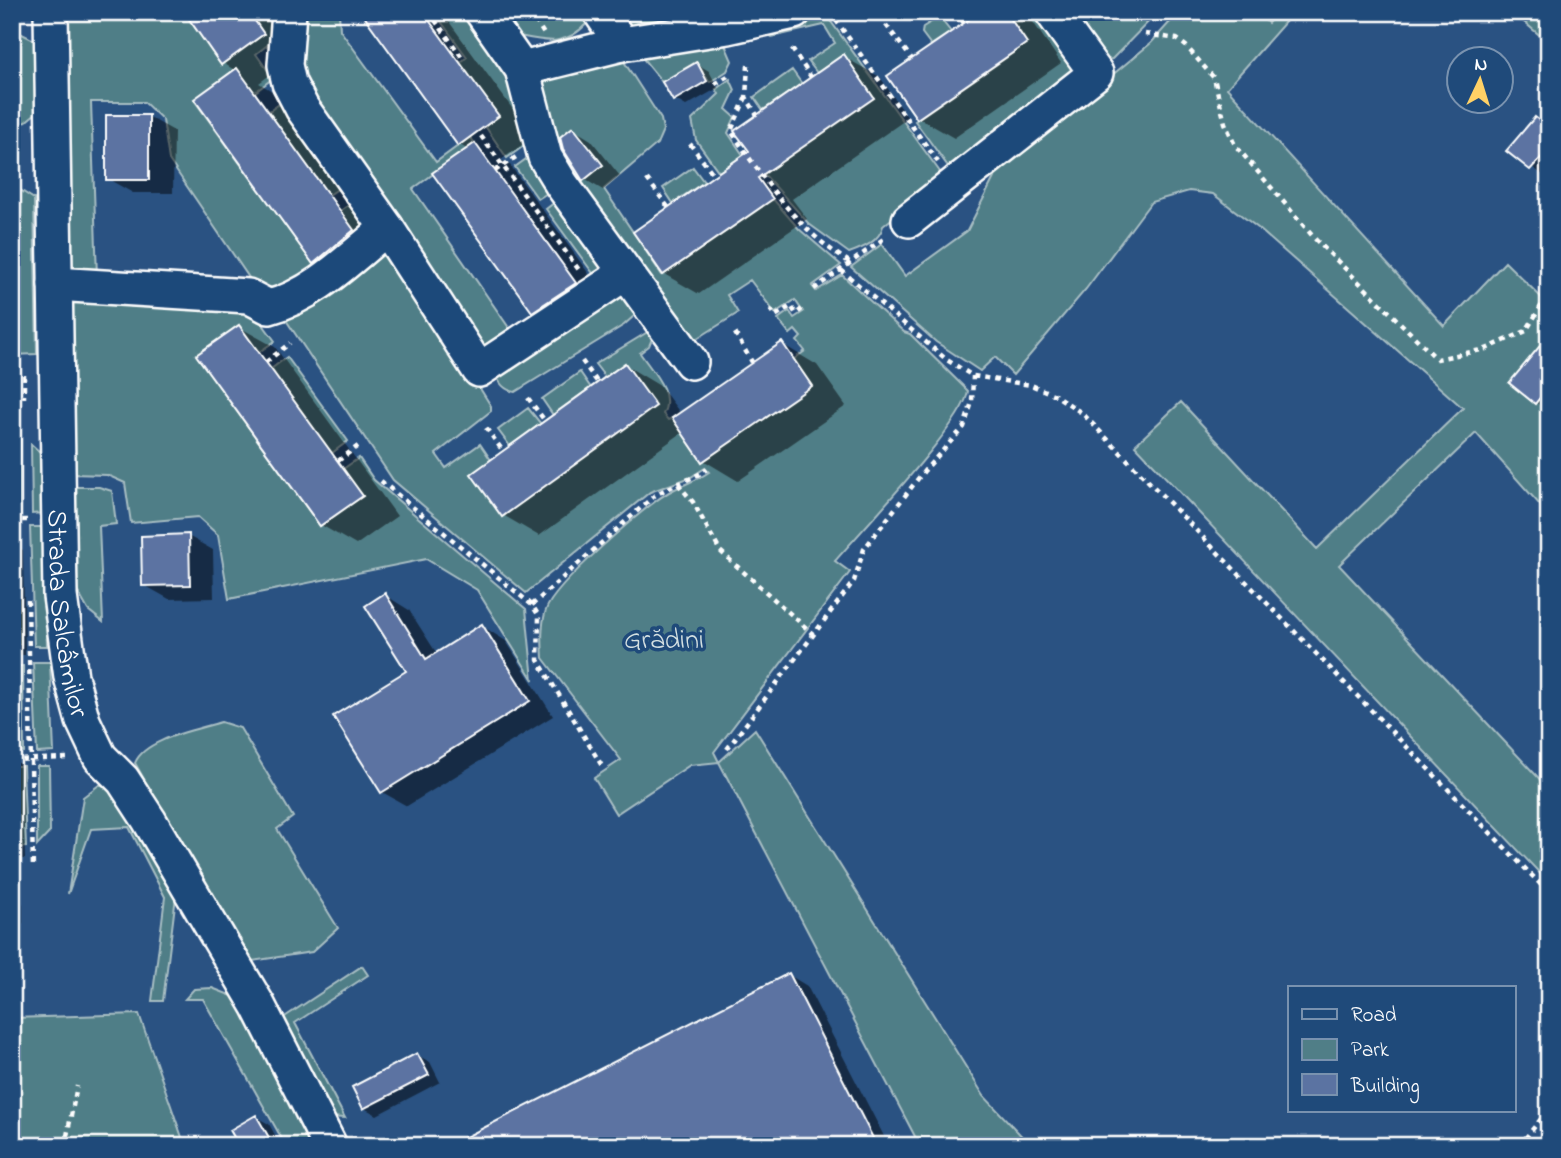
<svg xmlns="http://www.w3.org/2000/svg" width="1561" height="1158" font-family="'Indie Flower',sans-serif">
<rect width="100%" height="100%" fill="#2a5282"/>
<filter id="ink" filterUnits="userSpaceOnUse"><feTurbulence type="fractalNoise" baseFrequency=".0143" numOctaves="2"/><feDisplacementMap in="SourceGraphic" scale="14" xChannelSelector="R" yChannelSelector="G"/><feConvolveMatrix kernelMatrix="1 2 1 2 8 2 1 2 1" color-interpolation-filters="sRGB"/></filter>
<g filter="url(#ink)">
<path fill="#507e87" stroke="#a8bec3" stroke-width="2" d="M64,12h120l37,52 43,-30 -11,-15 10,-7h11l1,27 -19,15 17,24 -19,15 -17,-25 -43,32 123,169 -44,28 -19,-12 -85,-125 -6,-40 -19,-18h-53l6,175 -29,-12z
M302,12h37l1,18 96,132 34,-25 5,6 -62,46 101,146 -38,15 -169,-245 -10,-38z
M434,12h37l45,63 9,70 -18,13 -22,-32 13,-10 -38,-53 7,-6z
M494,12h91l3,10c-24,28 -47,18 -79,12z
M620,12h145l-127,26z
M1006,12h37l33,57 -126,100 -35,-48 112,-78z
M1060,12h98l-46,47 -16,2z
M1179,12h78l11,11 10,-11h16l-67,76 217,238 61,-64 41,40 3,-2v215l-73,-82 -137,132 210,224v94l-414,-438 46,-43 136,147 146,-141 -205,-180 -45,-34 -24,-3 -38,11 -65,87 -73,86 -18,-18 -15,14 -44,-29 -85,-75 31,-23 23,32 62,-45 39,-77 99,-73 46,-38z
M1512,12h37v31z
M939,17l12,15 -20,13 -9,-12 1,-6z
M823,18l6,1 114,157 -60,50c-4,16 -20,22 -34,27l-40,-29 -45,-50 110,-76 -30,-43 -27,18 -9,-12 27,-18 -11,-18 -52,12 -6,-4z
M16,31l20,10v72l-24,20z
M723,40l9,21 -5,10 -17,11 -14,-20 -34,20 -26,-32z
M621,57l40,62 2,11 -6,14 -53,45 58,86 111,-76 26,30 42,36 -29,21 4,5 26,-16 62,57 6,2 58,57c-2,29 -109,142 -133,170l15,11 -136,180 5,10 36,-33 229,367 47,50h-111l-201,-384 -29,3 -74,49 -22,-36 27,-18 -78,-102c-1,-16 -2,-33 3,-48 7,-23 101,-107 125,-119 13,-7 25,-10 38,-19l-4,-4 -14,9 -41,15 -124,101 -133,-113 -107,-160 1,-6 100,-74 104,166v5l-55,43 10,14 34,-24 11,16 114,-83 -10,-13 56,-34 2,6 -4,10 -9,7c11,17 35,40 23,61l5,6 4,-2 30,43 109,-75 -17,-27 11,-8 -8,-10 4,-4 -6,-7 -5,4 -12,-15 11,-8 5,7 9,-6 -8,-12 -20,13 -25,-33 -23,15 11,18 -43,27 -145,-183 -9,-59 3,-15 13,-12z
M792,70l10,14 -39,26 -9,-13z
M730,79l5,11 -9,19 9,8 -7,16 15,22 -24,17 -23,-32 -4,-20 27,-26 -3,-5z
M285,100l60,84 -16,11 -61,-83z
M529,157l23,33 -14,9 -23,-32z
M693,167l11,15 -31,21 -10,-15z
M12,189l8,1 14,9 3,155 -25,1z
M559,199l50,68 -14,9 -49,-67z
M356,200l20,26 -16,12 -20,-27z
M619,289l15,20v7l-10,9 -109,67c-10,-2 -17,-9 -19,-19z
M68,291l180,13 27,37 -16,11 -20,-27 -42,31 123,170 42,-30 -19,-27 16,-11 15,22 152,129 7,71 -56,-90 -51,-31 -197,40 -11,-64 -20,-18 -67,6 -6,-40 -18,-8 -36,-1z
M287,357l61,84 -16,12 -61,-84z
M580,372l11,16 -38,27 -11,-16z
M528,408l13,16 -31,22 -12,-16z
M12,434l8,4 -1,75h-7z
M31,444l10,9 1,60 -10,1z
M72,487h27l13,4 4,33 -17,2 4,96 -15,-12 -13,-23z
M30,527h13l4,119h-13z
M12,530h6l3,114h-9z
M33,662h17l4,90 -17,1z
M12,666h11l1,86h-11z
M221,722l19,6 53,89 -16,12 61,99 -26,24 -60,9 -11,-9 -106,-189c9,-24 61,-33 86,-41z
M12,766h11l3,81 -14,1z
M37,766h12l1,66 -13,14z
M99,785h9l68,111 -13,105h-11l13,-104 -36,-70 -38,2 -23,65 15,-97z
M362,966l6,9 -73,48 50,95 -16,-1 -52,-95z
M212,988l28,11 82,147h-36l-83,-147h-18l9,-10z
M139,1014l46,132h-173v-128z"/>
<path fill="#0007" d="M186,12h82l30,42 -39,29 13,8 116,160 -39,32 -35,-21 -78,-191 -13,-8z
M363,12h79l91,125 -32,23 9,5 100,138 -41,28 -35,-21 -66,-160 -9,-6z
M983,12h32l18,10 28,41 -107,75 -35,-20z
M12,51l2,1v54h-2z
M844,57l36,20 28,41 -116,81 15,20 -108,75 -35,-20 87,-122z
M697,64l12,7 9,17 -32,18 -12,-7z
M1549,108v71l-40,-28z
M149,117l25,14 -1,62h-40l-25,-14z
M573,129l18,11 29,36 -17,14 -19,-11z
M239,327l36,20 122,169 -41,29 -35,-20z
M782,344l35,21 29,41 -108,75 -35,-21 -20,-28 -144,104 -36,-21 122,-150 35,21 21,28z
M1549,352v58l-13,-7z
M12,444l3,2 2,101 6,3 2,105h-13z
M188,536l25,14 1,48 -45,1 -25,-14z
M385,595l24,15 28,44 45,-28 24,15 47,75 -146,90 -25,-14 26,-120z
M12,759l10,6 3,94h-13z
M12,898l11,6v19h-11z
M789,975l18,11 82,160h-438z
M417,1055l13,7 10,20 -63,33 -13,-7z
M256,1117l13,7 12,22h-40z"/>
<path fill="#5b73a2" stroke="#fff" stroke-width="2" d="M184,12h65l15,22 -43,31z
M361,12h62l76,104 -41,30z
M980,12h26l21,31 -110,76 -30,-43z
M844,54l30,44 -116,80 15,21 -110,76 -30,-43 116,-81 -15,-20z
M697,62l10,19 -34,20 -11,-19z
M237,68l117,162 -41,34 -119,-165z
M106,115h43v65h-43z
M1535,117l14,11v21l-19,21 -24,-19z
M573,127l30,38 -20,16 -20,-32 -3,-12z
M475,143l101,140 -44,29 -100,-139z
M239,325l124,171 -43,30 -124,-171z
M1549,335v52l-14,17 -26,-21z
M782,342l30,44 -110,76 -30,-44z
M625,363l31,43 -154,111 -31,-43z
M189,534l1,51 -48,1 -1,-50z
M385,593l41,66 56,-35 48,77 -149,92 -48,-77 73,-45 -41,-65z
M789,973l88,173h-429z
M417,1053l12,22 -66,34 -11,-22z
M256,1115l18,31h-35l-9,-16z"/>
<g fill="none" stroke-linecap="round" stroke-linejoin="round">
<defs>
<g id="minor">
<path id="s1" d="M51,12l9,584 11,81 12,44 17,36 23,23 26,40 109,185 72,141"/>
<path d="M289,12l-4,53 4,18 13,25 85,120 92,142 147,-97"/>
<path d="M482,12l40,57 23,88 17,28 129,177"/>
<path d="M600,12l22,32"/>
<path d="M522,69l100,-25 106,-17 66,-15"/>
<path d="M909,220l187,-147 -44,-61"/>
<path d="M55,284l193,12 21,11c46,-12 82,-50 118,-79"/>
</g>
</defs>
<use href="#minor" stroke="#fff" stroke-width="38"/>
<path stroke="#fff" stroke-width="4.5" stroke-dasharray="5 5" stroke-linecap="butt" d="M429,12l33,45
M530,12l14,22
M830,12l108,150
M900,12l6,7
M956,12l8,11
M886,25l26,34
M1145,34l32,5 9,7 28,32 11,45 10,22 81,95 121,119 49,-10 40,-18 23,-38
M792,49l19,28
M748,65l-2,32 11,18
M715,84l16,-10
M746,97l-15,34c33,49 68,101 120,132
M481,136l98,134
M690,144l24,31
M495,171l21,-14
M647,179l21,28
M841,270l106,90 26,16 58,9 24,10 27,18 467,480
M814,289l72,-52
M770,309l5,7 16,-10 5,8 6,-5
M735,333l17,29
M582,361l16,22
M266,362l24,-19
M24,375v23
M528,398l17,23
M486,428l17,23
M338,461l20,-15
M381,481l151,124 7,11 -1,44 64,106
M678,484l15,18 27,49 93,83
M12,520h20
M28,600l5,270
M532,605l122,-109c17,-11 36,-15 53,-27
M727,749l127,-168 10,-32 60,-78 40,-44 8,-25 1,-26
M12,760l55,-2
M65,1146l12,-60
M1519,1146l30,-37"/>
<use href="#minor" stroke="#1f4a7a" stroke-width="33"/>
</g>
</g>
<g text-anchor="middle" stroke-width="7" stroke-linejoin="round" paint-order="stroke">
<g font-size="28" fill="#fff" stroke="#1f4a7a">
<text dy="10" stroke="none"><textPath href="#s1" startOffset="602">Strada Salcâmilor</textPath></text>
</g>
<g font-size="28" fill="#d3dfe1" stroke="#1f4a7a">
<text x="664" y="648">Grădini</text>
</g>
</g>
<rect width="1561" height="1158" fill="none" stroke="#1f4a7a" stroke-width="42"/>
<rect x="21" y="21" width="1519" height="1116" fill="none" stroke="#fff" stroke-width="2.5" filter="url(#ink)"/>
<rect x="1288" y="986" width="228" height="126" fill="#1f4a7a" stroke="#7992af" stroke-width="2"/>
<rect x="1302" y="1009" width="35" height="10" fill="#1f4a7a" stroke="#7992af" stroke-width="2"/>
<text x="1351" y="1021" font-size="21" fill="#ffffff">Road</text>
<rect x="1302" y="1039" width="35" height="21" fill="#507e87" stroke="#7992af" stroke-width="2"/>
<text x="1351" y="1056" font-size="21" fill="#ffffff">Park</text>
<rect x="1302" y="1074" width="35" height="21" fill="#5b73a2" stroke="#7992af" stroke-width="2"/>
<text x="1351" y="1092" font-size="21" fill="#ffffff">Building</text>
<g transform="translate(1480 80) rotate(4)"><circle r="33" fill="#1f4a7a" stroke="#7992af" stroke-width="2"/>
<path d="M0-5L12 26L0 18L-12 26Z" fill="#ffd166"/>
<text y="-10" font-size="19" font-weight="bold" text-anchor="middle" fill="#ffffff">N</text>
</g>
</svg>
